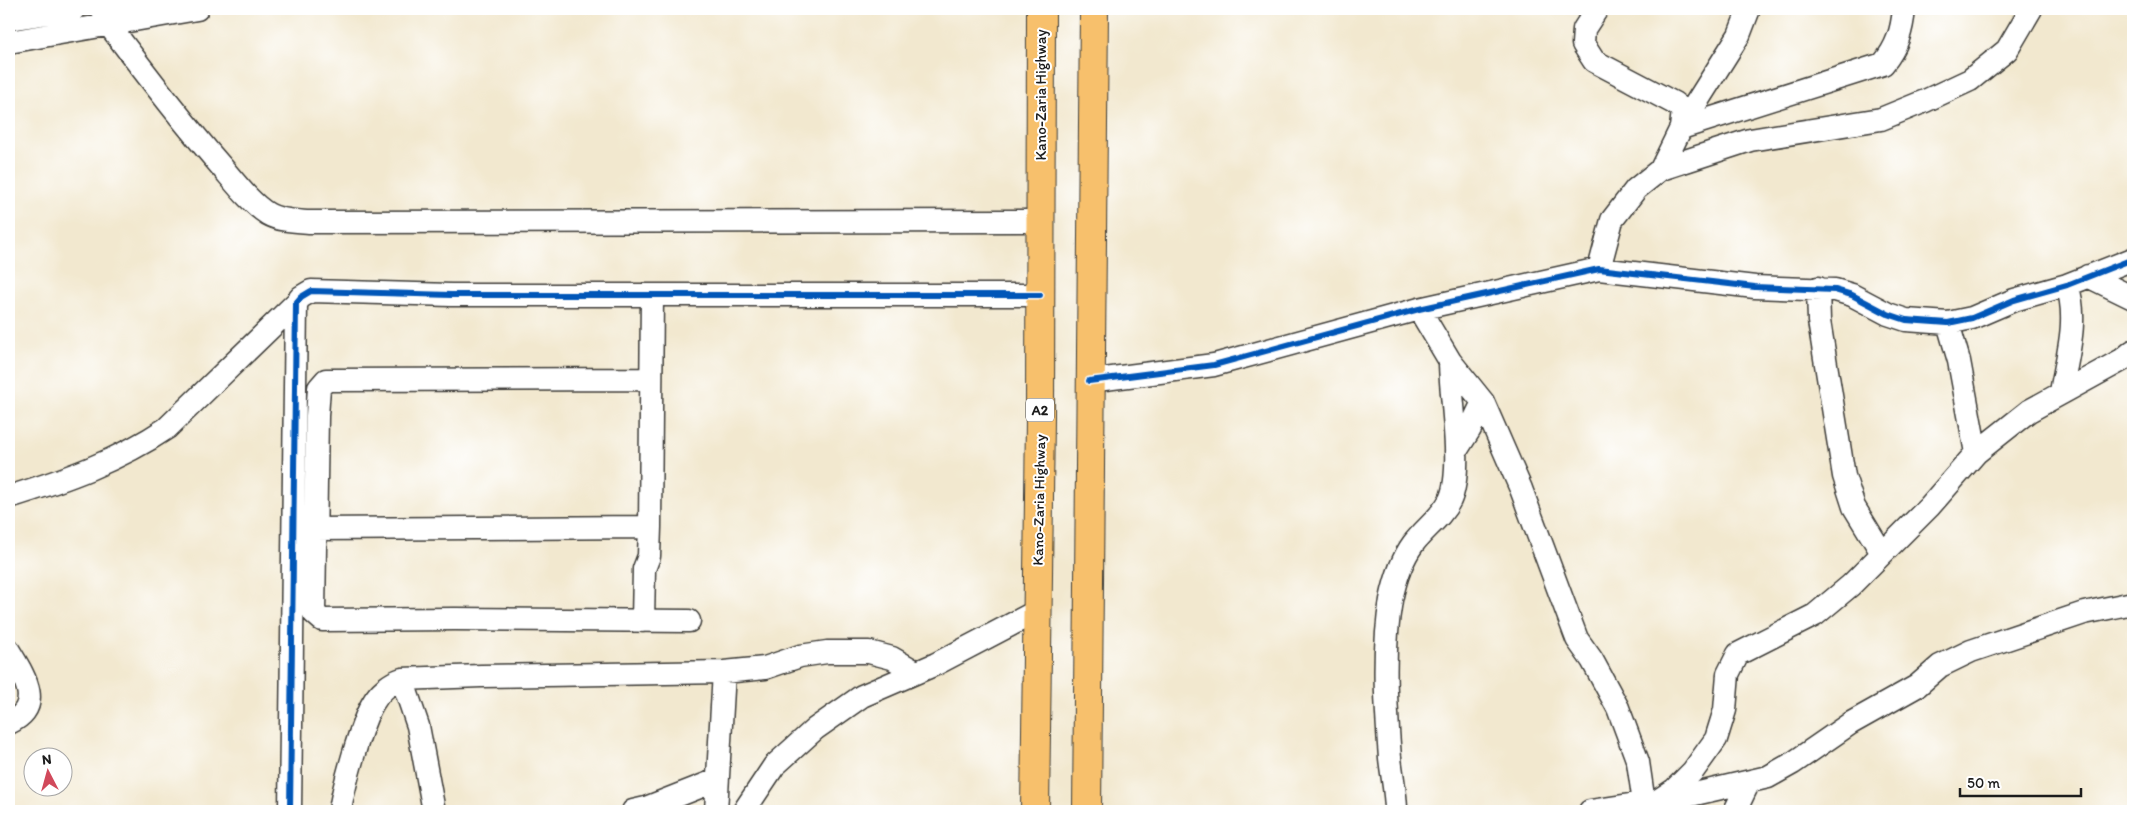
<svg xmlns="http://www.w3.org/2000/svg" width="2142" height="820" font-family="Itim,sans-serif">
<rect width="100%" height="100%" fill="#fff"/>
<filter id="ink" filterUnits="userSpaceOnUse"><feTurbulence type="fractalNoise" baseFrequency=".02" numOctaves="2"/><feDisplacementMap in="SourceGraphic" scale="10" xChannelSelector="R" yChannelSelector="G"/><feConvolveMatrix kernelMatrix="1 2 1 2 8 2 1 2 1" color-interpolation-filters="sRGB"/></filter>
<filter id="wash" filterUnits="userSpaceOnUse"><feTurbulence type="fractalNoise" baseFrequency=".0096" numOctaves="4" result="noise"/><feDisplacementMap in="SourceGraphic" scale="20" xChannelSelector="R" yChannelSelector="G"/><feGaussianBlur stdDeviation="1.12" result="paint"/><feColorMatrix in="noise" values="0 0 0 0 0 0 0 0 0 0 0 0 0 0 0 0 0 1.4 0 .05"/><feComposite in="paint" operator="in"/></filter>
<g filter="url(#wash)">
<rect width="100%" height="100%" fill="#f2e8cf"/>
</g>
<g filter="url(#ink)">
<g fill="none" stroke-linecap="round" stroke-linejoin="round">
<defs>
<path id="minor" d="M102,9l7,16c36,48 72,95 111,140 14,16 30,38 48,49 12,7 28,7 41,8l731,-1
M1597,9l-13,20 -1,15 11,17 80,42 9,7 -2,18 -20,41
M9,19l65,-10
M9,42l188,-33
M1681,127l58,-92 10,-26
M1681,128l202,-64c14,-17 19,-33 21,-55
M1599,269l13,-49 24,-31 25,-20 89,-29 131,-21 44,-18 45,-21 37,-30 24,-41
M2088,276l45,22
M1818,288l1,33 25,155 10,31 28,46
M1419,309l31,52 33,41 14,32 24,55 56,150 15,21 26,48 20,54 6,41
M1948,323l11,38 17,92
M651,379l-325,1 -7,8 -2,28 -3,197 8,7 133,-1 234,2
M1089,381l125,-16 205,-56 180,-40 156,18 80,3 17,5 36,19 18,6 42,3 24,-5 42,-18 53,-15 66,-26
M2061,392c6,-35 18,-73 6,-107
M1456,451l14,-22 13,-27
M9,497c55,-17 109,-36 158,-69l129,-125
M314,529l336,-2
M643,621l1,-52 5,-13 1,-29 2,-232
M402,679l16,47 16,85
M9,723c36,-17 15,-47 0,-72
M1656,802l18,-12 19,-19 23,-32 9,-29 3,-36 10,-20 77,-39 36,-30 78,-78 47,-54 53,-42 93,-51 11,-9
M290,811l6,-508 5,-6 10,-6 140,4h589
M340,811c3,-22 21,-89 33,-108 6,-11 17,-20 29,-24l79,-3 243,-4 41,-4 35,-12 27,-4h42l23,6 24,14
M633,811l13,-3 71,-28
M716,811l8,-139
M744,811l30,-45 41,-37 47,-33 74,-32 101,-53
M1396,811c0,-17 -4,-35 -6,-53 -4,-52 -8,-106 1,-158 4,-19 11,-41 22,-56 12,-16 28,-26 37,-44 14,-31 0,-103 0,-139
M1590,811l92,-14 86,-20 25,-14 58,-40 66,-37 23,-20 31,-15 113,-38 49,-10
M1735,811l13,-27"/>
<path id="highway" d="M1035,811l5,-393 1,-409
M1087,811l7,-802"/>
</defs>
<use href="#minor" stroke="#3c3b37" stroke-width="25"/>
<use href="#highway" stroke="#3c3b37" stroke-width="30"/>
<use href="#minor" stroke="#fff" stroke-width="22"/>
<use href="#highway" stroke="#f7c06c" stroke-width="28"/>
<defs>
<path id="cycleway" d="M1089,381l125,-16 205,-56 180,-40 156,18 80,3 17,5 36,19 18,6 42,3 24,-5 42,-18 53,-15 66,-26
M290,811l6,-508 5,-6 10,-6 140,4h589"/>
</defs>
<use href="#cycleway" stroke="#fff" stroke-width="9"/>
<use href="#cycleway" stroke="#0057b8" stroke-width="6"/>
</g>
</g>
<g text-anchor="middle" stroke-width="4" stroke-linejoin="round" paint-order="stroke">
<rect fill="#fff" stroke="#606060" stroke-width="1" x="1026" y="398.5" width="28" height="23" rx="4"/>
<g font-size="14" font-weight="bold" fill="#1c1c1c">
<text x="1040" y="415">A2</text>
</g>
<g font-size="15" fill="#1c1c1c" stroke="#fff">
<text transform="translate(1041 95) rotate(-90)" y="5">Kano-Zaria Highway</text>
<text transform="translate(1039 500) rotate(-89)" y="5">Kano-Zaria Highway</text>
</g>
</g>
<rect width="2142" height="820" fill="none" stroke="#fff" stroke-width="30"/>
<g transform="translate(48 772) rotate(354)"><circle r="24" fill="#ffffff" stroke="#a4a4a4"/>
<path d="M0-4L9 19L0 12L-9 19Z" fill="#d1495b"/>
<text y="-8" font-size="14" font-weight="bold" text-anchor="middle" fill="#1c1c1c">N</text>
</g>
<path d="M1960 788v8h121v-8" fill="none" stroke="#1c1c1c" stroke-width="2.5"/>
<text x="1967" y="788" font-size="15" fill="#1c1c1c" stroke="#ffffff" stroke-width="4" paint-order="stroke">50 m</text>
</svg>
